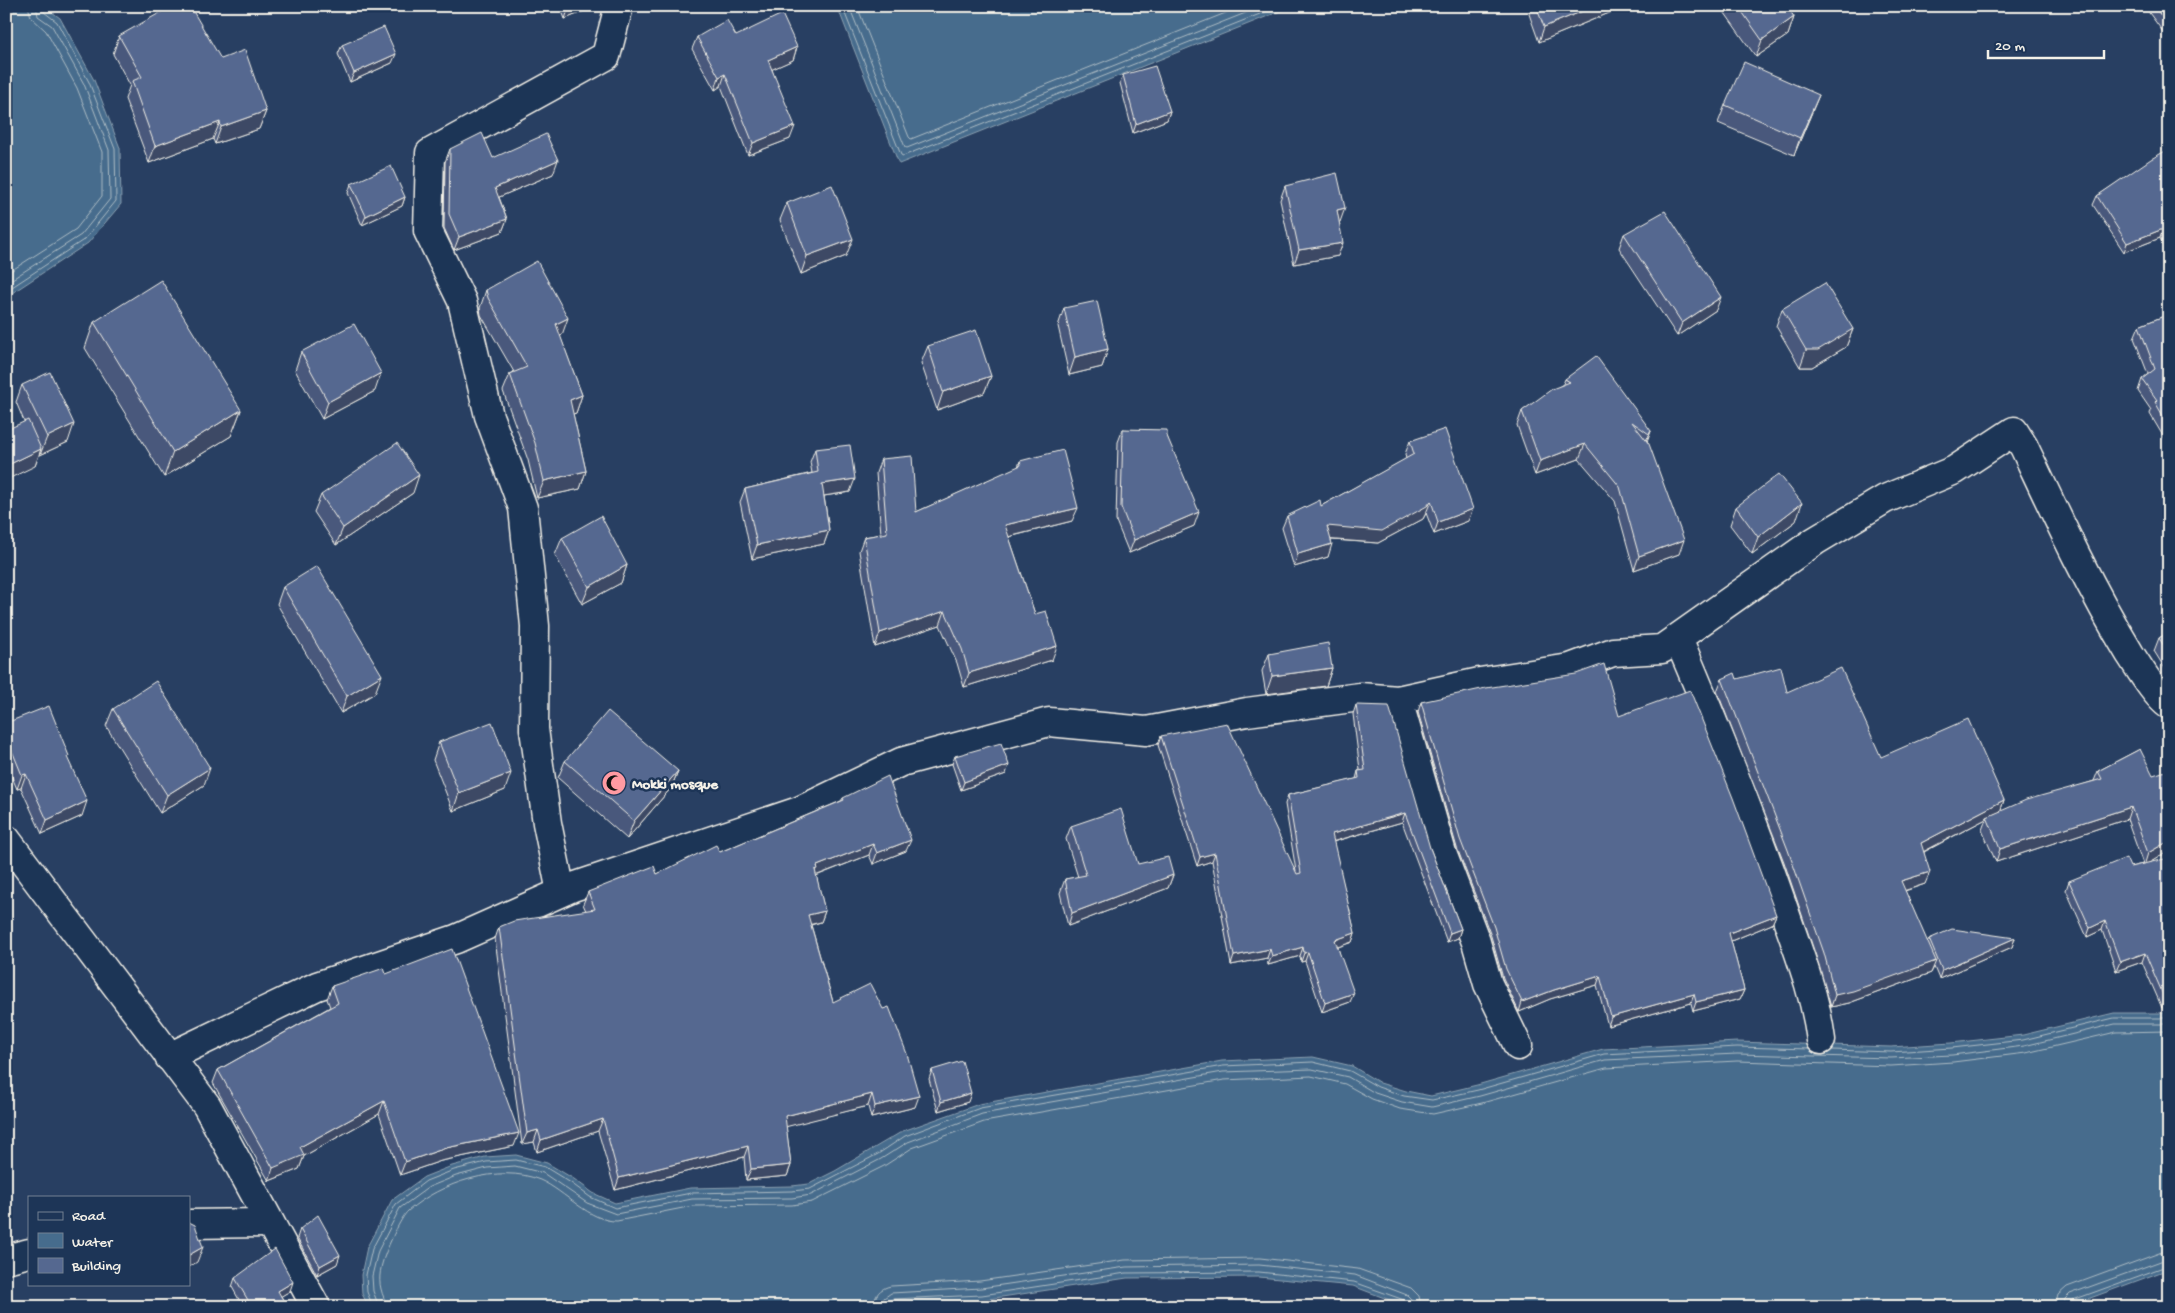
<svg xmlns="http://www.w3.org/2000/svg" width="2175" height="1313" font-family="'Gochi Hand',sans-serif">
<rect width="100%" height="100%" fill="#283f62"/>
<filter id="ink" filterUnits="userSpaceOnUse"><feTurbulence type="fractalNoise" baseFrequency=".02" numOctaves="2"/><feDisplacementMap in="SourceGraphic" scale="10" xChannelSelector="R" yChannelSelector="G"/><feConvolveMatrix kernelMatrix="1 2 1 2 8 2 1 2 1" color-interpolation-filters="sRGB"/></filter>
<g filter="url(#ink)">
<path fill="#466c8d" stroke="#8ca1b1" d="M6,6h38l16,12 34,62 26,68 1,56 -33,39 -82,54z
M837,6h456l-394,158z
M2114,1013h55v256l-103,38h-658l-55,-21 -94,-9 -132,1 -145,22 -111,7h-502l-7,-13 -1,-19 6,-28 25,-47 32,-23 28,-11 33,-9 31,-2 31,8 27,16 19,14 22,10 75,-15 102,-2 17,-2 26,-13 68,-40 76,-27 243,-43 91,-4 39,9 28,17 26,8 25,5 46,-11 126,-36 134,-7 154,5 60,-4 72,-8z"/>
<g fill="none" stroke-linecap="round" stroke-linejoin="round">
<path stroke="#aebcc4" stroke-width="1" d="M842,6l59,149 2,1 377,-150
M849,6l56,141 2,1 356,-142
M857,6l52,131 2,2 332,-133
M6,274l70,-45 26,-33v-44l-25,-64 -31,-57 -15,-14 -3,-11
M6,283l75,-48 29,-36 -1,-49 -25,-66 -32,-58 -14,-10 -2,-10
M6,291l79,-52 31,-38 -1,-52 -26,-67 -32,-60 -13,-10 -2,-6
M1832,1050l59,2 61,-4 71,-8 91,-22h55
M373,1307l-6,-15 -1,-17 6,-26 24,-45 30,-23 28,-11 32,-8 30,-2 29,7 26,16 19,14 25,11 76,-15 101,-2 18,-2 68,-35 27,-18 75,-28 243,-42 90,-4 37,9 28,16 26,9 28,4 46,-10 126,-36 133,-7 72,2
M379,1307l-6,-16 -1,-15 6,-25 22,-43 29,-21 27,-11 31,-8 28,-2 28,7 44,30 29,11 76,-15 100,-1 19,-3 70,-36 27,-17 74,-28 241,-42 89,-3 36,8 27,16 27,9 30,5 48,-11 125,-36 132,-6 154,4 61,-3 72,-9 91,-22h54
M386,1307c0,-7 -4,-12 -5,-18 -3,-11 0,-24 4,-34 3,-9 16,-38 23,-44 32,-28 91,-48 132,-31 25,11 50,42 77,41l76,-15 99,-1 20,-3 72,-36 28,-18 72,-26 240,-42 87,-4 34,8 27,15 28,10 33,5 49,-11 124,-35 131,-7 154,5 62,-4 73,-9 90,-21 53,-1
M874,1307c0,-12 6,-19 17,-21l89,-5 145,-21 135,-2 98,11 53,19 8,8 2,11
M881,1307l3,-9 7,-5 90,-5 145,-21 133,-2 96,10 52,20 5,5 2,7
M887,1307l2,-5 4,-3 89,-4 144,-22 133,-1 95,10 50,18 3,7
M2055,1307l3,-12 9,-8 95,-35 7,-1
M2063,1307l2,-8 5,-5 99,-36
M2069,1307l4,-7 96,-35"/>
<defs>
<path id="minor" d="M1678,638c37,87 72,174 103,263 15,45 34,91 40,139
M1398,700l44,153 34,89 12,42 30,62
M561,892l-14,-69 -13,-94 1,-103 -12,-118 -34,-92 -27,-115 -34,-70 2,-78 176,-97 13,-50
M169,1057l148,-71 139,-47 117,-52 226,-76 102,-49 148,-40 97,9 101,-19 113,-15 38,3 82,-18 90,-14 43,-16 49,-3 153,-108 70,-42 70,-29 59,-39 10,16c33,70 66,141 106,207 10,15 25,41 39,51
M189,1224l81,-1
M6,1259l23,-6"/>
<path id="tertiary" d="M6,839l201,267 109,201"/>
</defs>
<use href="#minor" stroke="#f4f1e8" stroke-width="31"/>
<use href="#tertiary" stroke="#f4f1e8" stroke-width="31"/>
<use href="#minor" stroke="#1d3557" stroke-width="28"/>
<use href="#tertiary" stroke="#1d3557" stroke-width="28"/>
</g>
<path fill="#49597c" stroke="#f4f1e8" d="M560,6h33l-1,2 -27,11z
M1532,6h94l-87,36 -10,-28z
M1720,6h67l7,11 -6,18 -32,22z
M2144,6h25v34z
M119,36l102,23 45,52 -7,18 -44,15 -2,-5 -64,24 -24,-64 5,-14 -17,-31z
M736,36l61,11 -4,13 -21,9 18,70 -42,16 -27,-69 -6,4 -23,-41 5,-12z
M342,45l50,18 -42,19 -12,-28z
M1123,75l47,36 -3,9 -34,13 -13,-50z
M1725,105l87,7 -18,43 -76,-32z
M450,149l43,9 60,16 -54,23 8,22 -5,13 -48,18 -10,-22 1,-66z
M2169,149v103l-3,1 -6,-15 -36,14 -31,-47 4,-9z
M351,184l54,13 -3,9 -40,19 -14,-32z
M1285,186l55,36h-1l-1,34 -44,8 -14,-64z
M787,203l59,53 -45,18 -21,-54z
M1624,234l92,76 -39,26 -58,-88z
M486,290l76,45 -2,1 22,59 -6,18 -3,1 13,57 -6,18 -43,9 -9,-38 -25,-69 7,-17 4,-2 -33,-57 -1,-7z
M1064,308l44,41 -6,18 -33,8 -11,-49z
M1782,309l71,20 -7,18 -34,20h-12l-24,-41z
M2169,314v132l-19,-32 1,-4 -13,-19 4,-12 6,-5 -14,-36 5,-12z
M94,322l147,88 -10,26 -67,41 -79,-129z
M928,346l63,30 -7,17 -47,17 -16,-47z
M301,352l74,39 -53,28 -27,-49z
M1565,379l86,52 -4,10 32,113 -45,16 -19,-69 -36,-42 -44,16 -18,-50 5,-14 41,-27z
M22,385l46,57 -28,13v-2l-5,13 -11,-45 -8,-19z
M1123,429l44,7 27,90 -65,27 -13,-32 2,-79z
M1410,441l58,80 -34,13 -8,-21 -3,6 -45,24 -47,-3 -3,17 -34,10 -12,-39 5,-12 34,-10 85,-47 -1,-5z
M815,449l35,43 -26,4 5,34 -5,14 -72,15 -12,-57 5,-13 67,-16 -2,-11z
M881,459l35,53 102,-45 2,-6 52,60 -63,16 26,77 17,46 -88,27 -7,-24 -17,-38 -65,22 -16,-96 5,-14 17,-3 -5,-61z
M413,493l-77,52 -22,-33 7,-17z
M1736,507l60,14 -44,33 -22,-29z
M562,538l65,27 -6,18 -39,21 -27,-49z
M283,587l92,106 -34,20 -64,-109z
M2169,632v43l-15,-24 5,-13z
M1269,654l63,14 -6,18 -60,8 -4,-23z
M1722,679h15l50,13 94,65 123,43 -4,12 94,-31 4,-10 42,-22 29,102 -21,12 21,142 -7,3 -20,-46 -26,9 -14,-41 -15,7 -21,-47 3,-9 74,-17 -16,-45 -131,43 -14,-32 4,-11 -62,33 1,32 -20,7 22,51 2,-3 86,-1 -3,9 -73,32 -5,-12 -3,6 -82,30 -18,4 -12,-42 -35,-103 -67,-171z
M1421,702l198,14 157,199 -4,9 -41,17 13,49 -4,9 -47,12 -2,-8 -83,23 -11,-41 -47,14 -31,13 -16,-34 -12,-42 -34,-88 -39,-136z
M1356,705l74,143 31,81 -3,9 -11,4 -45,-120 -69,20 22,91 -3,9 -14,5 12,55 -28,10 -17,-51 -4,1 -1,-6 -32,9 -1,-7 -36,7 -19,-104 -15,5 -39,-121 3,-9 135,135 -11,-67 3,-9 68,-16 2,-8 2,-1 -7,-56z
M113,709l91,76 -44,28 -54,-87z
M6,723l62,37 14,56 -40,18 -21,-46 -4,1 -11,-26z
M439,742l66,48 -52,21 -20,-51z
M955,756l51,18 -45,16 -9,-26z
M565,761l113,10 -7,17 -44,51 -69,-61z
M843,798l63,53 -33,13 -4,-9 -53,21 9,35 -4,11 -10,3 22,77 82,105 -44,11 -3,-12 -82,20 5,39 -4,11 -41,4 -2,-23 -129,33 -17,-59 -61,21 -3,-10 -12,2 -27,-205 4,-12 87,-16 -3,-7 5,-12 69,-18 63,-22 121,-51z
M1071,826l67,38 35,11 -5,13 -100,38 -8,-33 5,-14 13,-2 -12,-38z
M386,974l128,172 -73,15 -41,14 -21,-61 -75,42 -5,13 -30,12 -56,-98 5,-13 112,-63 -3,-8 5,-13z
M932,1070l36,32 -30,9 -9,-32z
M300,1229l37,35 -20,11 -20,-37z
M235,1278l55,13 -9,5 6,11h-44l-11,-20z"/>
<path fill="#3c4965" stroke="#f4f1e8" d="M577,6h16l-1,2 -27,11 3,-9z
M1595,6h31l-87,36 5,-15z
M1794,17l-6,18 -32,22 6,-17z
M797,47l-4,13 -29,13 4,-13z
M396,54l-4,9 -42,19 4,-9z
M725,74l-4,12 -6,4 4,-13z
M1819,95l-7,17 -18,43 6,-17z
M266,111l-7,18 -44,15 6,-17z
M1170,111l-3,9 -34,13 3,-9z
M220,122l-7,17 -64,24 6,-17z
M795,126l-5,13 -42,16 5,-12z
M558,160l-5,14 -63,27 5,-13z
M405,197l-3,9 -40,19 4,-9z
M1345,208l-5,14 -8,2 5,-14z
M507,219l-5,13 -48,18 5,-13z
M2163,229l-3,9 -36,14 3,-9z
M853,239l-7,17 -45,18 6,-18z
M1343,243l-5,13 -44,8 5,-14z
M1721,297l-5,13 -39,26 5,-13z
M568,318l-6,17 -12,7 6,-18z
M1853,329l-7,18 -34,20h-12l6,-17z
M1108,349l-6,18 -33,8 6,-18z
M381,373l-6,18 -53,28 6,-17z
M991,376l-7,17 -47,17 6,-18z
M582,395l-6,18 -12,4 6,-17z
M241,410l-10,26 -67,41 9,-25z
M74,424l-6,18 -28,13 7,-18z
M1651,431l-5,14 -3,3 6,-14z
M1585,444l-6,15 -44,16 5,-14z
M41,449l-6,17 -29,14v-14z
M586,471l-6,18 -43,9 7,-17z
M419,475l-6,18 -77,52 7,-17z
M855,479l-5,13 -33,5 5,-13z
M1431,501l-5,12 -3,6 -45,24 -56,-4 5,-13z
M1802,503l-6,18 -44,33 6,-17z
M1078,508l-6,13 -72,18 5,-14z
M1473,509l-5,12 -34,13 4,-12z
M1199,512l-5,14 -65,27 5,-13z
M829,530l-5,14 -72,15 5,-14z
M1684,540l-5,14 -45,16 5,-14z
M1332,544l-4,13 -34,10 4,-13z
M627,565l-6,18 -39,21 7,-17z
M945,611l-5,14 -65,22 5,-14z
M1057,646l-5,14 -88,27 5,-14z
M1332,668l-6,18 -60,8 6,-18z
M382,675l-7,18 -34,20 6,-17z
M1009,765l-3,9 -45,16 3,-8z
M210,768l-6,17 -44,28 7,-18z
M678,771l-7,17 -44,51 7,-18z
M511,773l-6,17 -52,21 6,-18z
M26,774l-5,14 -4,1 5,-14z
M2004,800l-4,12 -13,5 -1,2 -69,36 4,-12z
M87,801l-5,15 -40,18 5,-14z
M2131,807l-4,12 -131,43 4,-13z
M1405,813l-3,9 -74,21 4,-9z
M911,840l-5,11 -33,13 4,-11z
M2169,841v10l-25,15 4,-13z
M873,844l-4,11 -54,21v-6l2,-4z
M1215,853l-3,8 -15,5 3,-9z
M1930,872l-5,12 -28,9 4,-12z
M1173,875l-5,13 -100,38 4,-13z
M825,911l-4,11 -17,4 4,-11z
M1776,915l-4,9 -46,19 3,-10z
M2105,921l-3,9 -15,7 3,-9z
M1461,929l-3,9 -11,4 3,-9z
M1355,933l-3,9 -20,7 3,-9z
M2015,938l-3,9 -73,32 3,-9z
M1303,947l-3,9 -32,9 4,-9z
M1270,949l-3,9 -36,7 3,-9z
M1308,952l-3,9 -4,1 3,-9z
M2145,953l-3,9 -26,9 4,-9z
M1936,961l-5,12 -82,30 -18,4 4,-12z
M1600,976l-3,9 -47,14 -31,13 3,-10 32,-12z
M1744,990l-4,9 -47,12 3,-9z
M1354,993l-4,9 -28,10 3,-9z
M1694,994l-3,9 -83,23 3,-9z
M2169,997v8l-7,3 3,-9z
M971,1093l-3,9 -30,9 3,-9z
M872,1094l-4,12 -87,22 4,-12z
M919,1096l-4,11 -44,11 4,-12z
M384,1101l-5,13 -75,42 -5,13 -30,12 4,-13 27,-21z
M603,1119l-5,12 -61,21 4,-12z
M538,1130l-4,12 -12,2 5,-11z
M519,1133l-5,13 -73,15 -41,14 5,-13 41,-14z
M748,1146l-4,11 -129,33 4,-12z
M791,1165l-4,11 -41,4 5,-11z
M203,1247l-6,15 -8,5v-12z
M340,1255l-3,9 -20,11 3,-9z
M293,1282l-3,9 -15,9 3,-9z"/>
<path fill="#556890" stroke="#f4f1e8" d="M172,6h18l31,53 24,-9 21,61 -45,16 -1,-5 -65,24 -23,-65 10,-4 -23,-41z
M567,6h10l-9,4z
M1536,6h59l-51,21z
M1738,6h49l7,11 -32,23z
M2154,6h15v21z
M782,14l15,33 -29,13 27,66 -42,17 -28,-69 -6,3 -22,-40 30,-17 9,16z
M384,27l12,27 -42,19 -12,-28z
M1744,62l75,33 -19,43 -75,-33z
M1155,66l15,45 -34,13 -13,-49z
M482,133l11,25 53,-24 12,26 -63,28 12,31 -48,18 -10,-23 1,-65z
M2169,149v94l-6,-14 -36,14 -30,-47 54,-37z
M391,166l14,31 -39,19 -15,-32z
M1337,173l8,35 -8,2 6,33 -44,7 -14,-64z
M832,185l21,54 -46,17 -20,-53z
M1665,211l56,86 -39,26 -58,-89z
M537,261l31,57 -12,6 26,71 -12,5 16,71 -42,10 -9,-38 -25,-69 17,-7 -39,-69 -2,-8z
M161,280l80,130 -68,42 -79,-130z
M1825,283l28,46 -35,21h-12l-24,-41z
M1097,301l11,48 -33,8 -11,-49z
M2169,314v112l-14,-24 2,-2 -15,-21 13,-10 -16,-43z
M354,324l27,49 -53,29 -27,-50z
M976,330l15,46 -48,16 -15,-46z
M1596,356l55,75 -2,3 -17,-12 17,22 35,96 -45,16 -19,-69 -35,-43 -45,17 -18,-50 30,-22 18,-7 -5,-3z
M50,372l24,52 -27,13 -25,-52z
M28,420l13,29 -35,17v-36z
M1123,429l44,1v6l32,76 -65,28 -13,-33z
M1445,429l28,80 -35,13 -7,-21 -4,5 -45,25 -55,-5 5,18 -34,10 -11,-38 33,-16 1,6 93,-52 -4,-13z
M397,443l22,32 -76,53 -22,-33z
M850,445l5,34 -33,5 7,46 -72,15 -12,-56 73,-17 -3,-23z
M1063,450l15,58 -73,17 30,89 11,-3 11,35 -88,27 -7,-24 -17,-38 -65,22 -16,-96 23,-4 -6,-74 31,-3 4,56 105,-47 -1,-4z
M1779,474l23,29 -44,34 -22,-30z
M601,516l26,49 -38,22 -27,-49z
M317,566l65,109 -35,21 -64,-109z
M2169,632v22l-10,-16z
M1328,643l4,25 -60,8 -3,-22z
M1604,664l15,52 71,-26 43,108 43,117 -47,18 15,57 -48,12 -2,-8 -83,23 -11,-41 -46,14 -32,12 -16,-33 -12,-42 -34,-88 -39,-137 65,-14 90,-14z
M1781,667l6,25 54,-24 40,89 87,-38 36,81 -83,43 9,29 -29,9 35,80 -83,30 -18,4 -11,-42 -36,-103 -66,-171 13,-6 2,6z
M156,681l54,87 -43,27 -54,-86z
M1356,705l33,1 41,142 31,81 -11,4 -45,-120 -73,21 23,99 -20,7 19,53 -29,10 -17,-51 -4,1 -1,-6 -31,9 -2,-7 -36,7 -19,-103 -15,4 -39,-121 66,-13 70,151 4,-1 -13,-78 71,-17 -1,-7 7,-1z
M49,706l20,50 -2,1 20,44 -40,19 -21,-46 -4,1 -16,-39v-13z
M608,711l70,60 -44,50 -69,-60z
M492,722l19,51 -52,20 -20,-51z
M1001,743l8,22 -45,17 -9,-26z
M2140,749l13,26 16,-5v71l-21,12 -17,-46 -131,42 -13,-32 39,-17 76,-21 -4,-8z
M888,776l23,64 -34,13 -4,-9 -56,22 1,3 -3,1 10,41 -17,4 25,87 37,-18 13,25 6,-2 18,47 12,42 -44,10 -3,-12 -87,22 6,49 -40,4 -3,-23 -129,32 -16,-59 -62,21 -3,-10 -11,3 -28,-206 15,-6 81,-12 -7,-17 66,-26 3,8 59,-29 4,7 124,-52 -1,-2z
M1121,809l17,55 30,-7 5,18 -101,38 -7,-34 21,-4 -15,-49z
M2126,858l4,9 39,-9v139l-4,2 -20,-46 -25,9 -15,-41 -15,7 -21,-47z
M1952,929l63,9 -73,32 -13,-31z
M452,949l67,184 -73,15 -41,14 -21,-61 -84,46 4,8 -31,13 -55,-98 120,-67 -6,-17 52,-18 2,6z
M962,1061l9,32 -30,9 -9,-32z
M318,1215l22,40 -20,11 -20,-37z
M189,1222l6,3 8,22 -14,8z
M275,1249l18,33 -15,9 9,16h-35l-17,-29z"/>
</g>
<defs>
<symbol id="mosque-disc" viewBox="-11 -11 22 22"><circle r="9.5" fill="#ff9aa2" stroke="#1d3557"/><path d="M3.5-4.9A6 6 0 1 0 3.5 4.9A5 5 0 1 1 3.5-4.9Z" fill="#111"/></symbol>
</defs>
<g fill-rule="evenodd">
<use href="#mosque-disc" x="600" y="769" width="28" height="28"/>
</g>
<g text-anchor="middle" stroke-width="5" stroke-linejoin="round" paint-order="stroke">
<g font-size="15" font-weight="bold" fill="#f4f1e8" stroke="#1d3557" text-anchor="start">
<text x="632" y="788">Mokki mosque</text>
</g>
</g>
<rect width="2175" height="1313" fill="none" stroke="#1d3557" stroke-width="25"/>
<rect x="12" y="12" width="2150" height="1288" fill="none" stroke="#f4f1e8" stroke-width="2" filter="url(#ink)"/>
<rect x="28" y="1196" width="162" height="90" fill="#1d3557" stroke="#738091"/>
<rect x="38" y="1212" width="25" height="8" fill="#1d3557" stroke="#738091"/>
<text x="72" y="1220" font-size="15" fill="#f4f1e8">Road</text>
<rect x="38" y="1233" width="25" height="15" fill="#466c8d" stroke="#738091"/>
<text x="72" y="1246" font-size="15" fill="#f4f1e8">Water</text>
<rect x="38" y="1258" width="25" height="15" fill="#556890" stroke="#738091"/>
<text x="72" y="1270" font-size="15" fill="#f4f1e8">Building</text>
<path d="M1988 50v8h116v-8" fill="none" stroke="#f4f1e8" stroke-width="2.5"/>
<text x="1995" y="50" font-size="15" fill="#f4f1e8" stroke="#1d3557" stroke-width="4" paint-order="stroke">20 m</text>
</svg>
